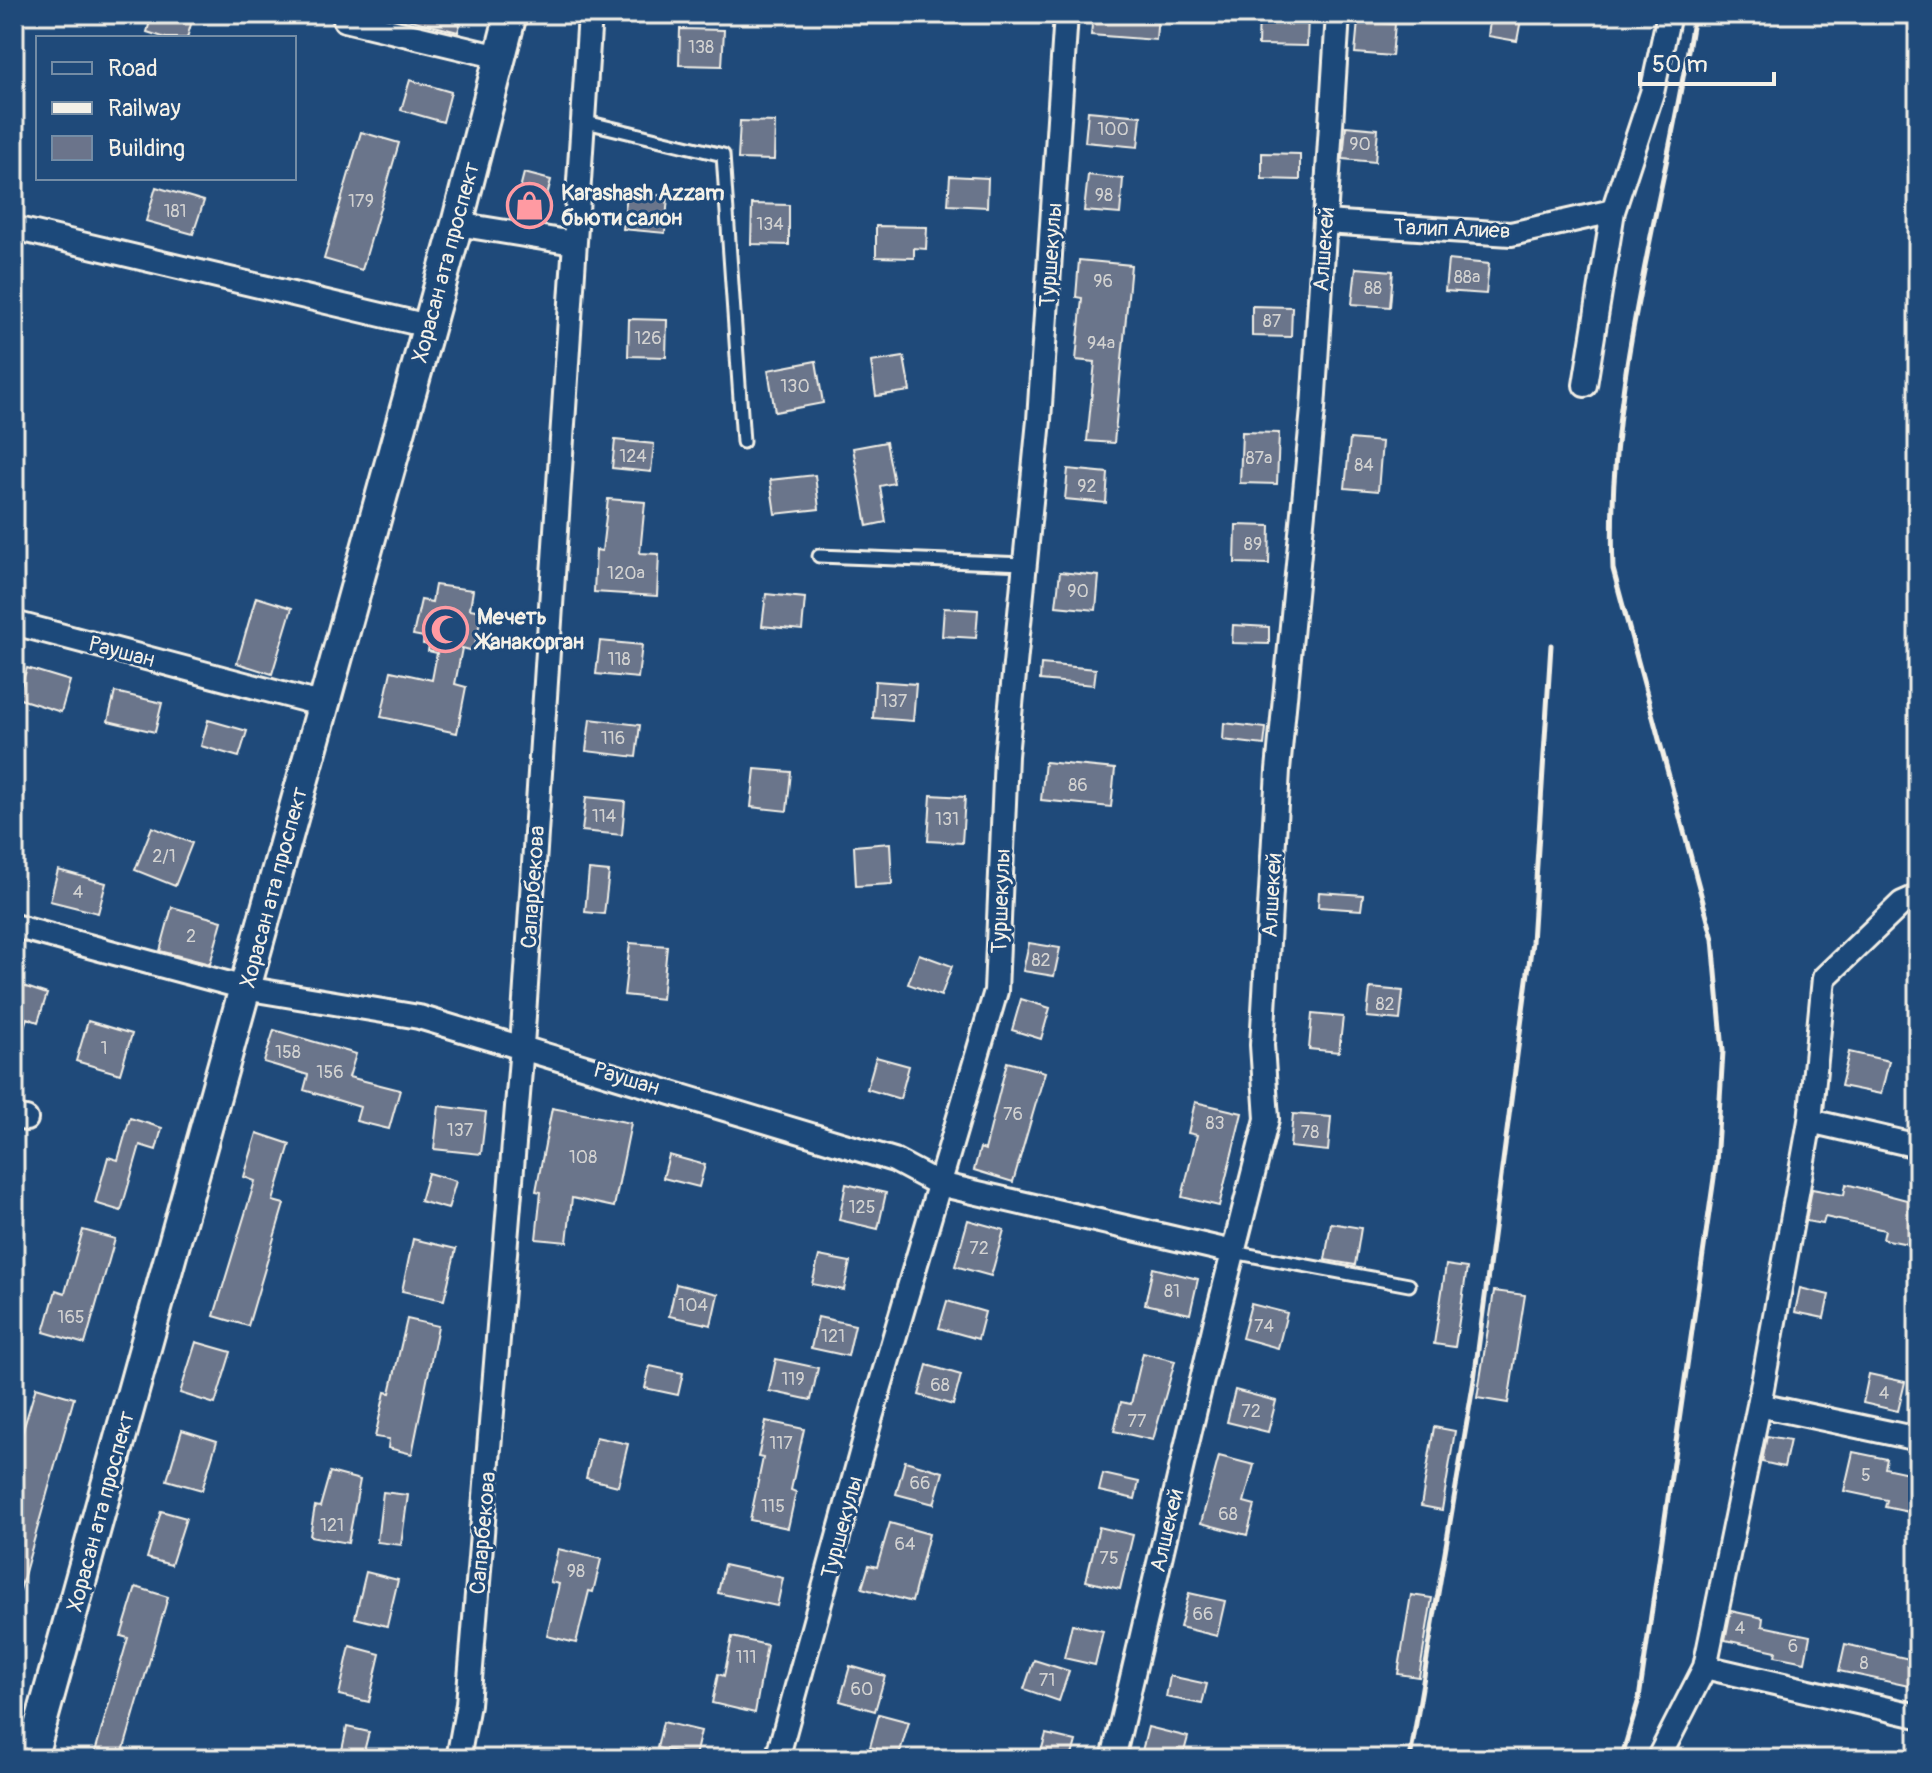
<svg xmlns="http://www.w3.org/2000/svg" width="1932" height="1773" font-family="Pangolin,sans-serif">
<rect width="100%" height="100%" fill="#1f4a7a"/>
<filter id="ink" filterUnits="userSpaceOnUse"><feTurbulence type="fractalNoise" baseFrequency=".0125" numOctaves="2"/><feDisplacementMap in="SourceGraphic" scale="16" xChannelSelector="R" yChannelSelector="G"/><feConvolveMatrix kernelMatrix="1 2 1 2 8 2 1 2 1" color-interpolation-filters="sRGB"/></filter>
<g filter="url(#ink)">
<path fill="#6b748b" stroke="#f4f1e8" stroke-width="2" d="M152,14h42l-7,24h-21l-19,-6z
M404,14h59l-5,18 -55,-14z
M1093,14h65l-2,26 -65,-5z
M1259,14h49l-1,32 -49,-1z
M1491,14h31l-5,27 -29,-5z
M1358,21l37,3 -3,32 -37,-3z
M680,29l44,1 -2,36 -43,-1z
M410,80l41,12 -8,30 -42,-12z
M1088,111l53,5 -3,31 -53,-5z
M740,121l35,1 -1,38 -36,-1z
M1346,126l32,3 -3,33 -32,-3z
M361,132l38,11 -37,127 -38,-11z
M1262,153l38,1v26l-38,-1z
M524,173l27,7 -11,43 -27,-7z
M1088,175l35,4 -3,35 -36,-3z
M950,176l38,2 -1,29 -39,-2z
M156,187l48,14 -11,33 -47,-13z
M627,193l41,3 -3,37 -42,-4z
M752,204l37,1v40l-38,-1z
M876,226l51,1 -1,22 -12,-1v10l-38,-1z
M1079,260l52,5 -17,178 -27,-2 8,-79 -19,-2 6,-62 -6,-1z
M1448,260l41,4 -3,30 -41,-3z
M1356,268l37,3 -3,36 -38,-3z
M1252,306l40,1 -1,30 -39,-1z
M629,319l38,1 -1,37 -38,-1z
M904,357l6,34 -34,5 -5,-34z
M816,361l7,42 -48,9 -7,-42z
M1242,432l37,1 -2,51 -37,-1z
M1350,439l32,3 -4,49 -33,-3z
M615,440l39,4 -3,28 -39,-4z
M886,442l8,41 -14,3 6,36 -19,4 -14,-78z
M1068,469l40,4 -2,30 -41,-4z
M815,475l4,34 -44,5 -5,-34z
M608,499l37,3 -5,51 19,1 -2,42 -63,-4 2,-42 6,1z
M1236,525l34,1 -1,38 -34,-1z
M1060,572l39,4 -3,34 -40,-4z
M435,585l38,5 -3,19 12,2 -8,40 -12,-3 -7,36 11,3 -9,46 -76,-16 10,-46 41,9 5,-27 -9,-2 1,-6 -6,-1 1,-7 -11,-2 8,-35 11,2z
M766,594l39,4 -3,32 -40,-4z
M256,597l36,11 -20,66 -35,-11z
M944,608l34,2 -2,28 -34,-2z
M1233,625l36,2v17l-37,-1z
M600,641l42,4 -4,33 -42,-4z
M1041,664l55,5 -2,16 -54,-5z
M27,668l43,13 -9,31 -44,-14z
M875,681l41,3 -3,37 -40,-3z
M115,692l47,11 -7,29 -47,-11z
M590,719l50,6 -4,32 -50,-6z
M208,720l39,11 -8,26 -38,-11z
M1224,723l42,5 -2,17 -41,-5z
M1045,762l70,7 -4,38 -70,-7z
M755,769l36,3 -4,39 -36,-4z
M931,795l34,2 -3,46 -34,-2z
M586,797l39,4 -3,34 -40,-4z
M152,827l40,16 -17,43 -40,-16z
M890,843l2,41 -36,2 -2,-40z
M58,870l48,13 -8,30 -48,-12z
M589,870l20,2 -5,42 -19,-2z
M1319,892l44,3 -2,15 -43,-3z
M172,907l50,14 -12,43 -50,-13z
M630,943l37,3 -5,53 -38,-4z
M1029,943l31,5 -6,28 -31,-5z
M919,954l33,12 -11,30 -33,-12z
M14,983l33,11 -9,28 -11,-4 -10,30 -3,-1z
M1370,988l33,3 -3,29 -33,-3z
M1021,999l29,9 -9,31 -29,-9z
M1312,1014l31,3 -4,35 -30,-3z
M88,1021l44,13 -12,40 -44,-13z
M274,1030l82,24 -7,23 51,13 -11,39 -33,-8 4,-14 -56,-17 4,-15 -44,-13z
M1849,1052l40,9 -8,33 -40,-8z
M876,1057l33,9 -9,33 -33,-10z
M1007,1062l38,10 -32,110 -39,-12 6,-22 5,2z
M1195,1102l47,11 -23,93 -37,-9 15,-62 -9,-2z
M439,1106l47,6 -5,42 -47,-5z
M552,1108l79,15 -17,84 -42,-9 -5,44 -31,-3 5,-47 -5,-1z
M1293,1114l38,3 -3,34 -38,-4z
M130,1118l32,10 -6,22 -16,-5 -19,66 -26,-8 13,-46 10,3z
M257,1133l33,11 -17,57 11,3 -36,122 -34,-10 41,-135 -11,-4z
M669,1155l36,10 -6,22 -36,-9z
M428,1173l28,8 -8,28 -28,-8z
M846,1184l40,9 -8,36 -39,-9z
M1846,1184l72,19v43l-35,-7 2,-9 -60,-13 -2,7 -17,-3 6,-32 32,6z
M968,1220l36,10 -13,46 -36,-10z
M1331,1223l30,5 -6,37 -30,-5z
M83,1230l32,9 -30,105 -41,-12 12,-42 9,3z
M413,1239l43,10 -12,51 -42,-9z
M819,1256l31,6 -6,28 -32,-6z
M1446,1265l21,3 -12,79 -21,-3z
M1153,1268l45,11 -8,35 -45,-10z
M676,1284l42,10 -7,31 -42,-9z
M1800,1288l29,7 -5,23 -29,-6z
M1494,1291l31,4 -17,108 -31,-5z
M947,1301l38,11 -7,27 -39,-11z
M1251,1304l36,9 -9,35 -36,-10z
M818,1317l37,8 -7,31 -37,-8z
M407,1319l31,7 -26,128 -24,-6 1,-9 -14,-2 10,-45 5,1z
M196,1342l35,10 -16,52 -35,-11z
M1143,1353l32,8 -22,79 -39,-9 7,-29 10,2z
M776,1359l42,9 -7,32 -42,-9z
M927,1365l34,10 -8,30 -34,-10z
M650,1366l33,7 -5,22 -33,-7z
M1869,1374l36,8 -7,29 -35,-8z
M36,1387l38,11 -56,199 -4,-1v-136z
M1235,1390l41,11 -8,31 -41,-10z
M766,1421l38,8 -13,61 5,2 -8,36 -38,-8 13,-62 -5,-1z
M1434,1427l21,4 -13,79 -21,-4z
M182,1430l35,11 -15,49 -35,-10z
M1767,1436l23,4 -6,27 -22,-5z
M596,1437l32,7 -10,42 -32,-8z
M1853,1452l34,7 -2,9 33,7v39l-33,-7 2,-7 -43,-9z
M1219,1456l35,9 -10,37 11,3 -8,30 -46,-12z
M905,1461l38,11 -9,32 -38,-10z
M330,1472l30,8 -12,63 -38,-7 5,-30 5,1z
M1103,1474l36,8 -4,17 -36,-8z
M383,1492l25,3 -7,50 -24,-3z
M161,1511l25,7 -15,47 -24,-7z
M890,1523l39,11 -17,68 -50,-14 7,-23 8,2z
M1099,1527l34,8 -13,54 -34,-8z
M558,1549l43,10 -8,33 -4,-1 -13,52 -29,-7 12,-52 -9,-2z
M724,1565l59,13 -6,28 -59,-13z
M366,1572l32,8 -11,46 -32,-8z
M136,1587l32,10 -47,162h-28l35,-121 -7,-2z
M1189,1593l36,8 -8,35 -37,-9z
M1411,1595l21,3 -13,79 -21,-3z
M1731,1611l32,7 -1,8 48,10 -5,26 -30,-6 1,-5 -51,-11z
M1072,1624l31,7 -8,34 -31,-7z
M732,1637l35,8 -12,68 -43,-10 6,-29 6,2z
M1845,1644l73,17v27l-79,-17z
M350,1646l30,8 -11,48 -30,-7z
M1034,1660l35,11 -10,30 -35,-12z
M850,1666l35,10 -10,35 -35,-10z
M1170,1676l37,8 -5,20 -36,-7z
M879,1714l30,8 -10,33 -29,-8z
M663,1722l38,9 -6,25 -38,-8z
M347,1727l22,5 -7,27h-22z
M1148,1727l40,10 -6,22h-42z
M1046,1734l30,7 -5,18h-32z"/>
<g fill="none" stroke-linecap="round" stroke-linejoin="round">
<defs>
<path id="service" d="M582,121l141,34 20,287
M819,556l206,8
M1233,1252l176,33"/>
<path id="minor" d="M346,14l-1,6 155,37
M1325,222l186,12 102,-23 39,-118 17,-79
M457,224l117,19
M14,228l414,98
M1585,385l28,-174
M14,623l310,82
M14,926l231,62 174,29 475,143 45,24 294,68
M14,1117l12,2
M1810,1121l108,25
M1759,1405l159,34
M1705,1667l213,49
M458,1759l10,-55 54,-658 68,-1032
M777,1759l94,-342 125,-426 10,-235 33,-336 27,-406
M1113,1759l103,-439 51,-201 -5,-74 16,-275 35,-361 25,-395
M1658,1759l47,-92 54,-262 51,-284 14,-143 78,-75 16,-7"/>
<path id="secondary" d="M31,1759l426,-1535 54,-210"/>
</defs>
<use href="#service" stroke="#f4f1e8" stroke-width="17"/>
<use href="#minor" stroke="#f4f1e8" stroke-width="28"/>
<use href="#secondary" stroke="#f4f1e8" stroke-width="36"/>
<use href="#service" stroke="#1f4a7a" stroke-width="11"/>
<use href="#minor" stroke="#1f4a7a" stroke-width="22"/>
<use href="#secondary" stroke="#1f4a7a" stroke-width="30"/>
<path stroke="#f4f1e8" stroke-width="5" d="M1410,1759l64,-379 58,-438 19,-297
M1621,1759l18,-60 77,-535 7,-113 -10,-112 -100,-370c-8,-187 53,-371 81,-555"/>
</g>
</g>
<defs>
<symbol id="shop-ring" viewBox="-11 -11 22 22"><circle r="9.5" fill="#1f4a7a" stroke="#ff9aa2" stroke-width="1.5"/><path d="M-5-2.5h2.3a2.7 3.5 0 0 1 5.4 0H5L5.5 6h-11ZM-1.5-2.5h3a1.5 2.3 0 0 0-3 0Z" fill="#ff9aa2"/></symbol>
<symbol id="mosque-ring" viewBox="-11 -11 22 22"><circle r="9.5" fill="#1f4a7a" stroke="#ff9aa2" stroke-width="1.5"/><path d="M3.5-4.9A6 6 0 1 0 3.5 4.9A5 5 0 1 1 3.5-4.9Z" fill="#ff9aa2"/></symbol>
</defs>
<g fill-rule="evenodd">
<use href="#shop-ring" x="504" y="180" width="51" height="51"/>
<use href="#mosque-ring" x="420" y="604" width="51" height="51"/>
</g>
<g text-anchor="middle" stroke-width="6" stroke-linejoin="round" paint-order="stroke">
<g font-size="18" fill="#d2d2d1">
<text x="701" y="53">138</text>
<text x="1113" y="135">100</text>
<text x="1360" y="150">90</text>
<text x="1104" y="201">98</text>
<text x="361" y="207">179</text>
<text x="175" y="217">181</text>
<text x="770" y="230">134</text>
<text x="1467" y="283">88а</text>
<text x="1103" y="287">96</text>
<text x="1373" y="294">88</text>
<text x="1272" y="327">87</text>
<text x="648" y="344">126</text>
<text x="1101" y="349">94а</text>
<text x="795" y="392">130</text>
<text x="633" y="462">124</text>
<text x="1259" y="464">87а</text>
<text x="1364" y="471">84</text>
<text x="1087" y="492">92</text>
<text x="1253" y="550">89</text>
<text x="626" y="579">120а</text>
<text x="1078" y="597">90</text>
<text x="619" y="665">118</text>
<text x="894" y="707">137</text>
<text x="613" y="744">116</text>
<text x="1078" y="791">86</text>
<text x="604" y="822">114</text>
<text x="947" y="825">131</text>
<text x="164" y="862">2/1</text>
<text x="78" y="898">4</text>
<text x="191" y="942">2</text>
<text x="1041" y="966">82</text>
<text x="1385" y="1010">82</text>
<text x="104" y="1054">1</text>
<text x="288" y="1058">158</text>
<text x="330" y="1078">156</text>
<text x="1013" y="1120">76</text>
<text x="1215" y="1129">83</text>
<text x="460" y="1136">137</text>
<text x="1310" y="1138">78</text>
<text x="583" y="1163">108</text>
<text x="862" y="1213">125</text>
<text x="979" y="1254">72</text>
<text x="1172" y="1297">81</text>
<text x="693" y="1311">104</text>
<text x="71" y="1323">165</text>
<text x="1264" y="1332">74</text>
<text x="833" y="1342">121</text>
<text x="793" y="1385">119</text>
<text x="940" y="1391">68</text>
<text x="1884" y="1399">4</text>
<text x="1251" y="1417">72</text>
<text x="1137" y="1427">77</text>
<text x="781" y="1449">117</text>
<text x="1866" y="1481">5</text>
<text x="920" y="1489">66</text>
<text x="773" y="1512">115</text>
<text x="1228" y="1520">68</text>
<text x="332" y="1531">121</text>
<text x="905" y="1550">64</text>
<text x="1109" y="1564">75</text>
<text x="576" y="1577">98</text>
<text x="1203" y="1620">66</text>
<text x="1740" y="1634">4</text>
<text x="1793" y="1652">6</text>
<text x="746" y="1663">111</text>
<text x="1864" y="1669">8</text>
<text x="1047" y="1686">71</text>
<text x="862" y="1695">60</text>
</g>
<g font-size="22" font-weight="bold" fill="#f4f1e8" stroke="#1f4a7a" text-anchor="start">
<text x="561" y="200">Karashash Azzam<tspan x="561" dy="25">бьюти салон</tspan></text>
<text x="477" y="624">Мечеть<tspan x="477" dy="25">Жанакорган</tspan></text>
</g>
<g font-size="22" fill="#f4f1e8" stroke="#1f4a7a">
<text transform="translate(1452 228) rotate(2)" y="8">Талип Алиев</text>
<text transform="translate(1323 249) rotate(-86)" y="8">Алшекей</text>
<text transform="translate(1050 255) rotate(-86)" y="8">Туршекулы</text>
<text transform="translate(445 262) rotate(-75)" y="8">Хорасан ата проспект</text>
<text transform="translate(122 651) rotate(15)" y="8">Раушан</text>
<text transform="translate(273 887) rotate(-75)" y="8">Хорасан ата проспект</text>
<text transform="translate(532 887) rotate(-86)" y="8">Сапарбекова</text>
<text transform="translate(1271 895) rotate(-87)" y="8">Алшекей</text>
<text transform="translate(1000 901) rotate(-88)" y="8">Туршекулы</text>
<text transform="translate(627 1078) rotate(17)" y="8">Раушан</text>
<text transform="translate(100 1511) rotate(-75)" y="8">Хорасан ата проспект</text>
<text transform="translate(841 1527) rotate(-75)" y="8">Туршекулы</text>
<text transform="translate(1166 1530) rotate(-77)" y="8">Алшекей</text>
<text transform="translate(482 1533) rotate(-85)" y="8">Сапарбекова</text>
</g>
</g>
<rect width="1932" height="1773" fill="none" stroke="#1f4a7a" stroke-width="48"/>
<rect x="24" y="24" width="1884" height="1725" fill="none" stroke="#f4f1e8" stroke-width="3" filter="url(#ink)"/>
<rect x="36" y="36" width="260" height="144" fill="#1f4a7a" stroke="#748da6" stroke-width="2"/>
<rect x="52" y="62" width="40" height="12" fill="#1f4a7a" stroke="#748da6" stroke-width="2"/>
<text x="108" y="76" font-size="24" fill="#f4f1e8">Road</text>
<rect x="52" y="102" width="40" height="12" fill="#f4f1e8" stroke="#748da6" stroke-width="2"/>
<text x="108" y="116" font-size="24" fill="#f4f1e8">Railway</text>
<rect x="52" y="136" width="40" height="24" fill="#6b748b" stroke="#748da6" stroke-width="2"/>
<text x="108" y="156" font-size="24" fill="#f4f1e8">Building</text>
<path d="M1640 72v12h134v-12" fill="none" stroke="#f4f1e8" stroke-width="4"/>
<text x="1652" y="72" font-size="24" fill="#f4f1e8" stroke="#1f4a7a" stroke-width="6" paint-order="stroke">50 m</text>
</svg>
